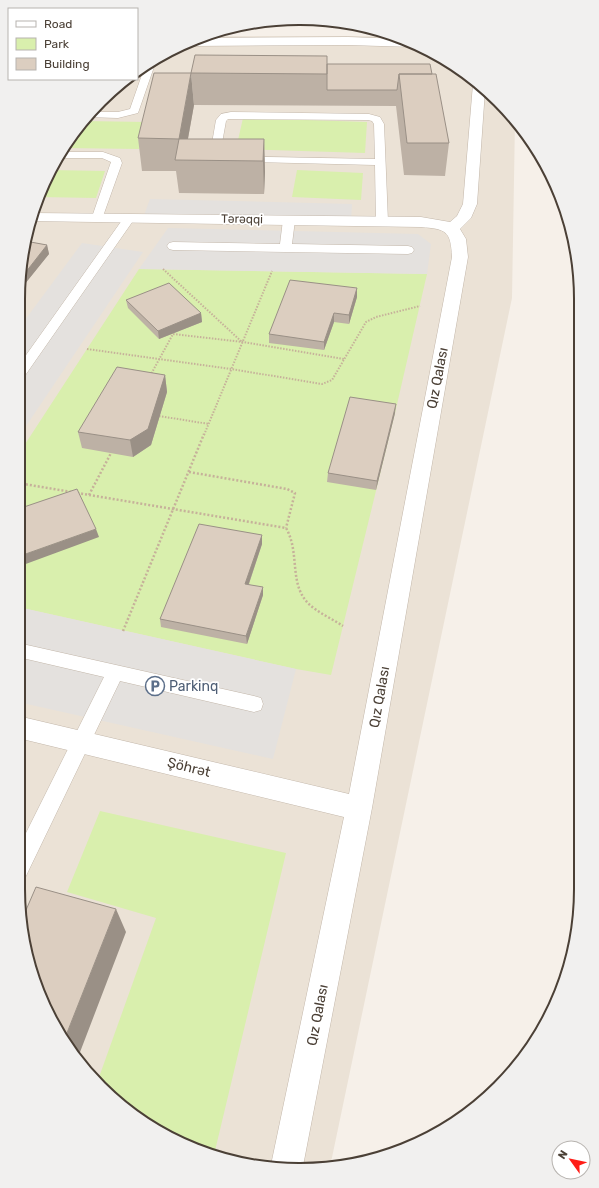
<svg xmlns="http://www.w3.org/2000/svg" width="599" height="1188" font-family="Rubik,sans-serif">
<rect width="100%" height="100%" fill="#f6f0e9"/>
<path fill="#ebe2d6" d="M203,36h191l30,11 47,29 44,44 -3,178 -182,869 -86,-2 -52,-17 -49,-25 -67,-63 -43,-81 -15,-91 1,-607 9,-54 19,-52 29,-47 38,-40 12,-9h11v-8l22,-15z"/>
<path fill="#d9efad" d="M243,118l124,4 -2,31 -129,-4z
M83,121l63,1 -7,27 -75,-1 12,-20z
M50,170l55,1 -9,27 -57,-1z
M297,170l66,3 -2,27 -69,-3z
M139,269l288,5 -32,139 -64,262 -35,-6 -278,-62v-152z
M100,811l186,42 -72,302 -22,-7 -49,-25 -45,-43 58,-162 -89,-26z"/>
<path fill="#e4e1de" d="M150,199l202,5 -1,18 -208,-4z
M168,228l250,6 13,10 -4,30 -288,-5z
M82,243l61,9 -125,186 1,-110z
M18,607l278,62 -23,90 -255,-57z"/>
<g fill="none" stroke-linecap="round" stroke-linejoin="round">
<defs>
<path id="lane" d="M154,59l2,2 -18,52 -20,5 -32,-1 5,-5h27l12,-3 15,-43z
M231,112l138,2 11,3 4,7 4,98 -2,2h-8l-2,-2 -1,-57 -160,-4 -5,-6 6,-35 5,-6zM228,119l140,1 4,1 2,3 1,35 -153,-3 -2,-2 6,-33z
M61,152h42l17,6 2,5 -20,56h-8l-2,-2 19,-55 -9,-4h-44z
M129,215l4,1 2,2 -111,159 -6,1 1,-13 106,-149z
M289,217l4,1 2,2 -3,24 116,2 4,1 2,3 -2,3 -4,1 -235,-4 -4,-1 -2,-3 2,-3 4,-1 107,2 3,-24 2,-2z
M18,643l236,53 7,2 2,6 -2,6 -7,2 -134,-31 -95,197 -7,3v-32l86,-172 -86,-20z"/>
<path id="street" d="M348,37l55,2 16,6 -5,2 -66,-2 -159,1 -4,-2 12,-6z
M475,81l10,9 -8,114 -6,14 -11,11 6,10 2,18 -96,551 -69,358 -32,-1 73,-348 -326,-79v-22l331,78 103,-537c-1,-26 -6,-28 -31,-30l-391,-6 3,-8 388,4 29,5 7,-6 6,-12 10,-120z"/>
</defs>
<use href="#lane" stroke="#c3b7aa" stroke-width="1"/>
<use href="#street" stroke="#c3b7aa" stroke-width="1"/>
<path stroke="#c6b19a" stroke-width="2" stroke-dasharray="1.5 1.5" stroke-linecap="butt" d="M163,269l79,73
M87,349l144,20 91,15 10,-4 34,-58 10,-5 44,-11
M150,376l23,-42 70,8 101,17
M159,416l50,8
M204,435l68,-164"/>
<path stroke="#c6b19a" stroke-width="2.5" stroke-dasharray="2 2" stroke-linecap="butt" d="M189,472l98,17 8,4 -9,35
M18,483l268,45c14,24 3,54 21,74 9,10 24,16 36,24
M89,495l22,-42
M123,631l81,-197"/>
<use href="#lane" fill="#fff" fill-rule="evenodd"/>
<use href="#street" fill="#fff" fill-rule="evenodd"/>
</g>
<path fill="#bdb1a5" d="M327,64l105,10 17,69 -4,33 -41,-1 -8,-69 -202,-1 -3,-32z
M194,105l-6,34h76l1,33 -1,22 -85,-1 -3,-22h-34l-4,-33z
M25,241l22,4 2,9 -25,31h-5v-4z
M357,288v9l-8,27 -15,-2 -10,28 -55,-7v-9z
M126,300l75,13 1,9 -43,17 -31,-31z
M165,375l2,17 -16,53 -18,12 -51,-9 -4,-16z
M395,413l-19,77 -49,-8 1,-9z
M262,535v9l-13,40 14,11 -16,49 -86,-17 -1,-8z"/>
<path fill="#9a9086" d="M191,73l3,32 -10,55 -5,-21z
M264,139l1,33 -1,22 -1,-33z
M47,245l2,9 -25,31 -2,-8z
M357,288v9l-8,27v-9z
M201,313l1,9 -43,17 -1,-8z
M334,313v9l-10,28v-8z
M165,375l2,17 -16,53 -18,12 -3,-17z
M396,404l-1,9 -19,77 1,-9z
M96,529l3,8 -76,28 -3,-9z
M262,535v9l-16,48 -1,-8z
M263,587v8l-16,49 -1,-8z
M116,909l10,23 -49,128 -12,-22z"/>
<path fill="#dccec0" stroke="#9a9086" d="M195,55l132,1v18l-136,-1z
M327,64h103l2,10h-33l-2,16h-70z
M154,73h37l-12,66 -41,-1z
M399,74h37l13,69h-42z
M179,139h85l-1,22 -88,-1z
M25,241l22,4 -25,32 -3,-1z
M290,280l67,8 -8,27 -15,-2 -10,29 -55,-8z
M169,283l32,30 -43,18 -32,-31z
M117,367l48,8 -17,54 -18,11 -52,-8z
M350,397l46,7 -19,77 -49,-8z
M77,489l19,40 -76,27 -2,-4v-43z
M199,524l63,11 -17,49 18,3 -17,49 -86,-17z
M36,887l80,22 -51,129 -32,-59 -10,-62z"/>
<defs>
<symbol id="parking-ring" viewBox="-11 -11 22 22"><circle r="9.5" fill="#fff" stroke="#5c6f8a" stroke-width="1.5"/><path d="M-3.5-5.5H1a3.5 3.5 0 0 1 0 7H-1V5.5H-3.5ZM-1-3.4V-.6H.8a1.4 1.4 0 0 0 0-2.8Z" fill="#5c6f8a"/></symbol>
</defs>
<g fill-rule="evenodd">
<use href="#parking-ring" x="144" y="675" width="22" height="22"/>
</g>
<g text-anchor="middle" stroke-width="3.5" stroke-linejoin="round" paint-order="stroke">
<g font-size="12" fill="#4b4036" stroke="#fff">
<text transform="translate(242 219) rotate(1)" y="4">Tərəqqi</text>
</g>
<g font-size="14" fill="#4b4036" stroke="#fff">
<text transform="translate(437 378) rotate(-79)" y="5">Qız Qalası</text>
<text transform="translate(379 697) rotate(-80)" y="5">Qız Qalası</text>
<text transform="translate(189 767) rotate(14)" y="5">Şöhrət</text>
<text transform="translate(317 1015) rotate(-79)" y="5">Qız Qalası</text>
</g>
<g font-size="14" fill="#4e5e75" stroke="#fff" text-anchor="start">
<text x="169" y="691">Parkinq</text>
</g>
</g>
<path d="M0 0H599V1188H0ZM299 25H300A274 274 0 0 1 574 299V889A274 274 0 0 1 300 1163H299A274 274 0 0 1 25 889V299A274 274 0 0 1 299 25Z" fill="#f1f0ef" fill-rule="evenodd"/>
<path fill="none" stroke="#4b4036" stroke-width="2" d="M299 25H300A274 274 0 0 1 574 299V889A274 274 0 0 1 300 1163H299A274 274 0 0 1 25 889V299A274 274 0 0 1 299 25Z"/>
<rect x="8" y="8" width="130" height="72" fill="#ffffff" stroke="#b7b3af"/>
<rect x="16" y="21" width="20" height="6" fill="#ffffff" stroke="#b7b3af"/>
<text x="44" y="28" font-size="12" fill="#4b4036">Road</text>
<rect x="16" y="38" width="20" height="12" fill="#d9efad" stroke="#b7b3af"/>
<text x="44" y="48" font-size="12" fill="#4b4036">Park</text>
<rect x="16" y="58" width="20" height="12" fill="#dccec0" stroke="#b7b3af"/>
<text x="44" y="68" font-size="12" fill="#4b4036">Building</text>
<g transform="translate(571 1160) rotate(303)"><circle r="19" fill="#ffffff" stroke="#b7b3af"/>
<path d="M0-3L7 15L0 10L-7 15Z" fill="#ff1d17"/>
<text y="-6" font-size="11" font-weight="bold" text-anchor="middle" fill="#4b4036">N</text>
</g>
</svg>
